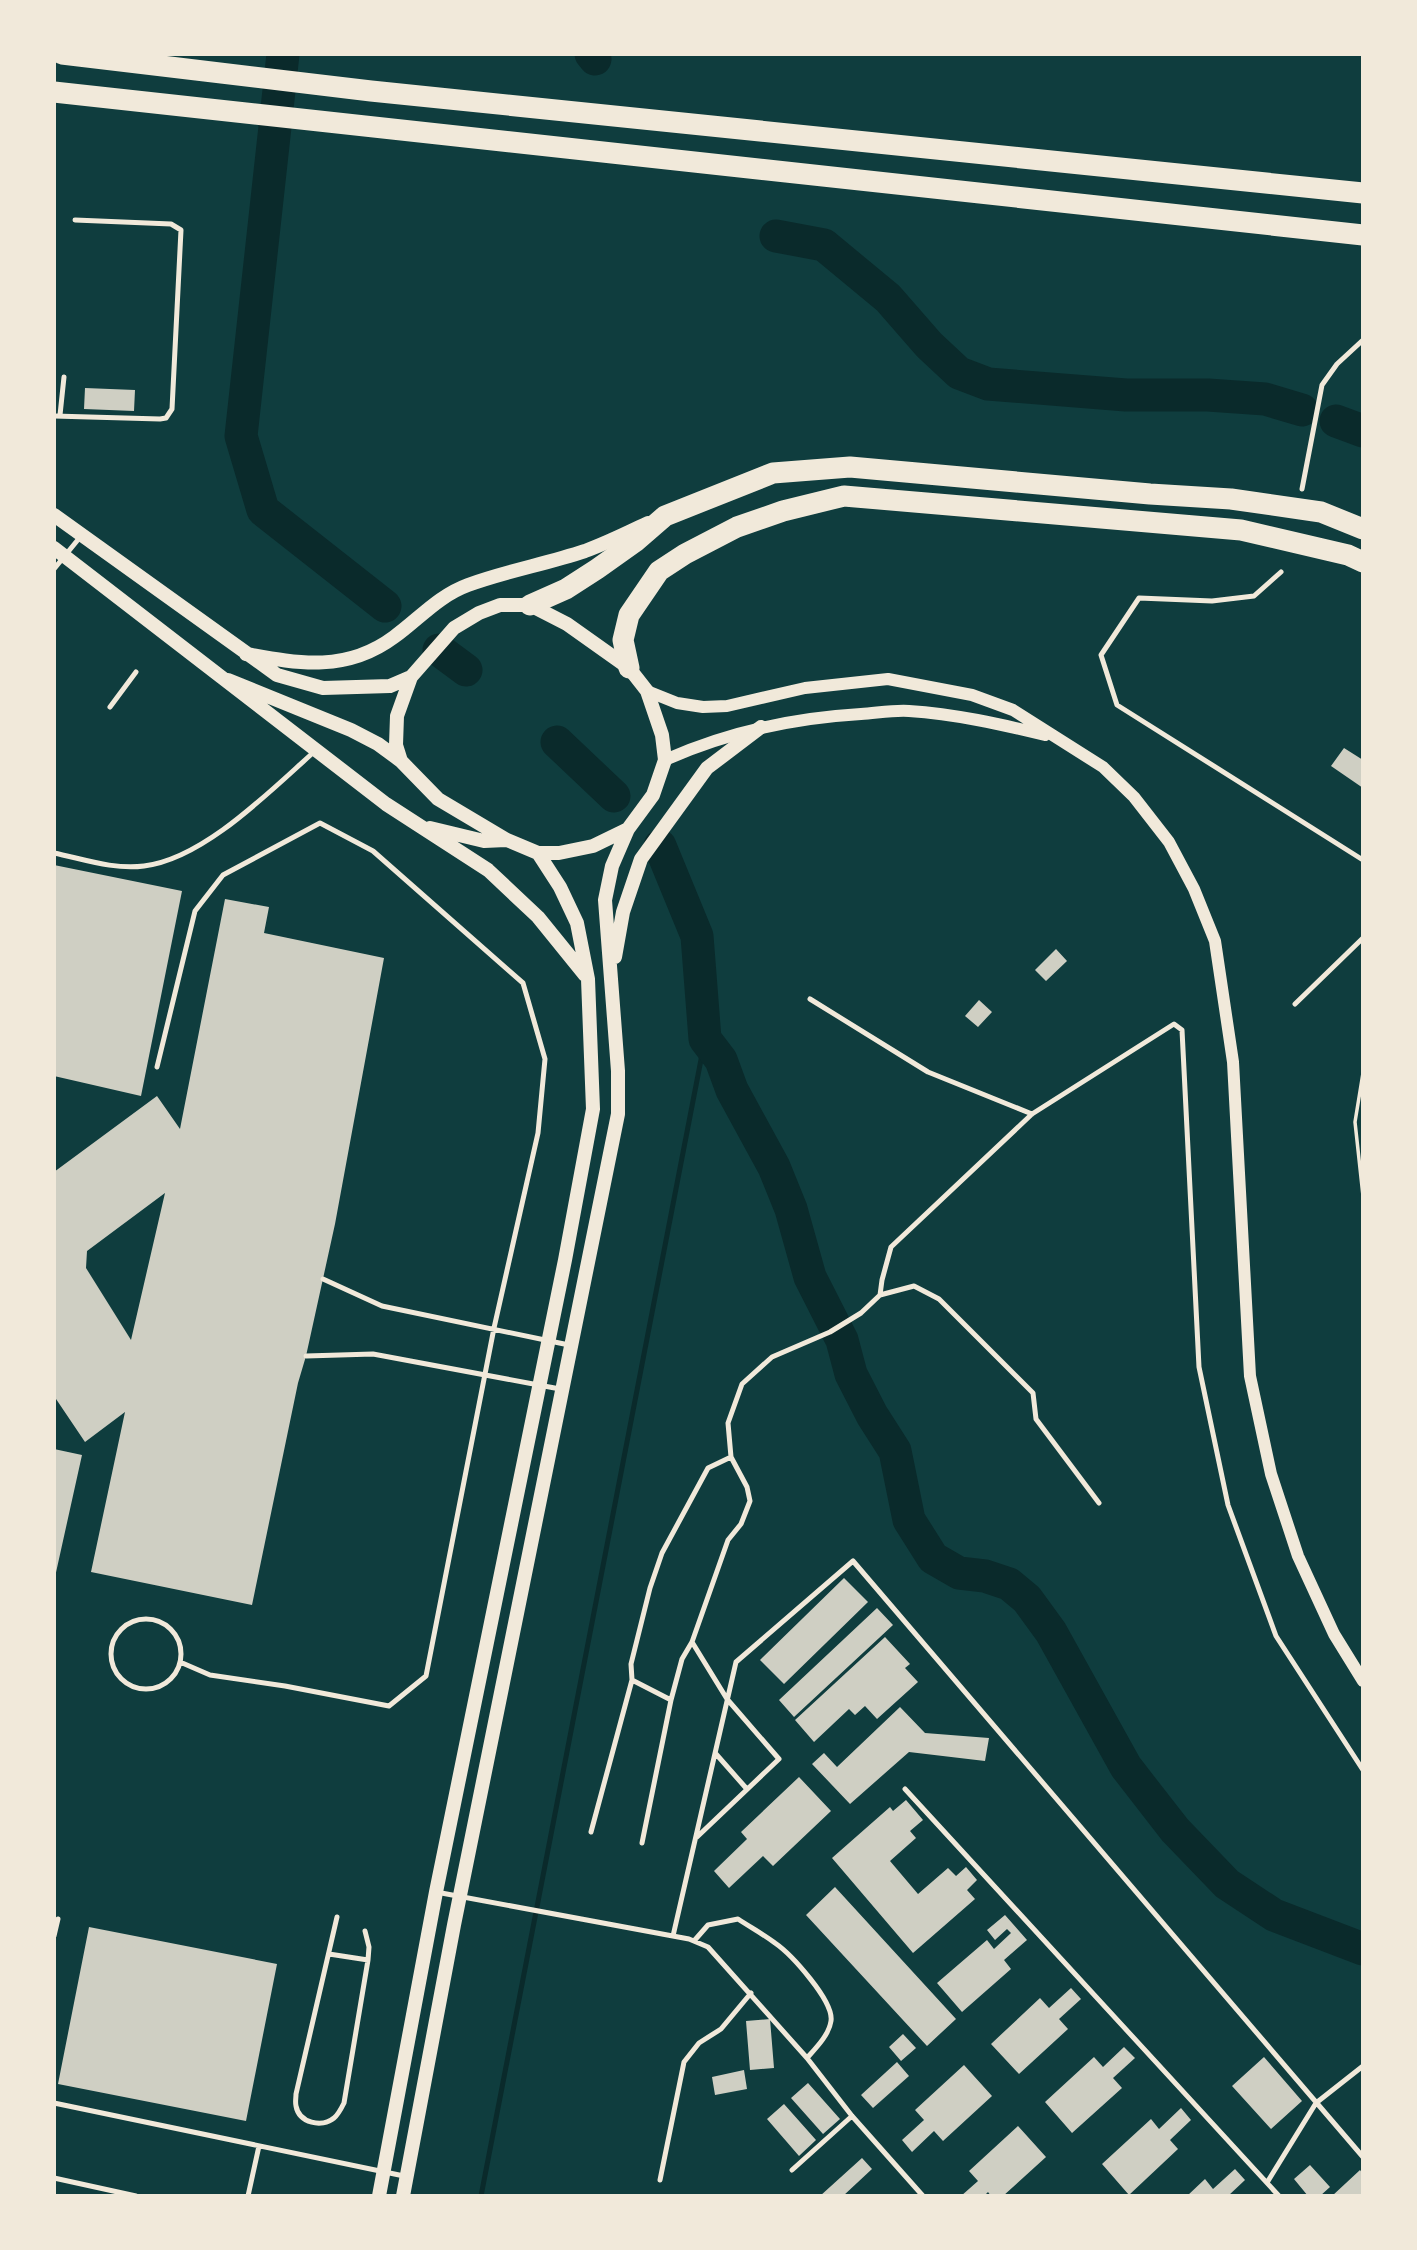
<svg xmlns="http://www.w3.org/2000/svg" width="1417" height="2250" font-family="'DejaVu Sans',sans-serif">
<rect width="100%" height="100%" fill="#0f3d3e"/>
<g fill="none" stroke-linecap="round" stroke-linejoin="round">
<path stroke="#0a2a2b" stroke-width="5" d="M481,2196l224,-1157"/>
<path stroke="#0a2a2b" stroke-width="33" d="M283,54l-42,382 22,74 122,96
M591,54l4,5
M776,236l48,9 64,53 41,47 30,28 29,11 138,11h82l57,4 37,11
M1336,421l27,10
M439,650l27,20
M557,742l57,54
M660,846l37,90 8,103 16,21 11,30 42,77 17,42 19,68 32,63 9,34 21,41 23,36 14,69 24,38 26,15 26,3 24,8 18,15 24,33 75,135 49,63 52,54 47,31 89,34"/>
</g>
<path fill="#cfcfc3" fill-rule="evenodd" d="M85,388l50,2 -1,21 -50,-2z
M1344,748l19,12v28l-32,-22z
M54,865l128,26 -41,205 -87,-20z
M225,899l44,8 -5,26 120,25 -49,266 -29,132 -8,27 -46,222 -161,-33 34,-160 -40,30 -31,-46v-224l103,-76 23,33zM165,1193l-34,147 -45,-72 1,-17z
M1056,949l11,12 -21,20 -11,-11z
M979,1000l13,12 -14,15 -13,-11z
M54,1449l28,6 -27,122h-1z
M844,1578l24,24 -84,82 -24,-24z
M877,1608l16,17 -99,92 -15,-17z
M885,1637l25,27 -5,4 13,14 -41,37 -12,-13 -10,9 -6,-6 -35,33 -19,-22z
M900,1707l25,26 64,5 -4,23 -76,-9 -59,52 -38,-40 12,-11 13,14z
M799,1777l32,34 -58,55 -10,-10 -34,32 -15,-17 33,-32 -6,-7z
M906,1800l17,20 -13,11 6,7 -26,23 28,33 30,-26 8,8 10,-9 11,13 -10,10 8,9 -62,54 -81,-95 58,-51 3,4z
M835,1887l121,132 -29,27 -121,-131z
M1005,1915l22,25 -23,20 7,9 -49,43 -25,-29 50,-43 7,9 17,-16 -4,-4 -12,11 -8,-10z
M89,1927l188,37 -31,157 -188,-37z
M1071,1988l10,11 -22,20 9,10 -49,45 -28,-30 49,-46 9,10z
M770,2019l4,49 -24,2 -4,-49z
M903,2034l13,14 -15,13 -12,-14z
M1124,2047l11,11 -22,20 9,10 -50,45 -27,-31 49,-45 9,10z
M1264,2057l38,44 -31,28 -39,-43z
M897,2062l12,14 -36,32 -12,-13z
M964,2065l28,31 -49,45 -9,-10 -22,21 -10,-12 22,-20 -9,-10z
M744,2070l3,19 -32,6 -3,-18z
M808,2083l32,36 -17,15 -32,-36z
M784,2104l32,36 -17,16 -32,-37z
M1181,2108l10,12 -21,20 8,9 -49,46 -27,-31 49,-45 8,10z
M1018,2126l28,31 -43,39h-12l-3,-4 -4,4h-23l17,-15 -9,-10z
M862,2158l10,11 -29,27h-23z
M1310,2165l20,22 -10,9h-12l-14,-17z
M1235,2169l10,11 -17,16h-41l18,-17 8,10z
M1360,2170l3,4v22h-31z"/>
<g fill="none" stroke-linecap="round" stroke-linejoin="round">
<path stroke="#f1e9da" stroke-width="3.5" d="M1363,1073l-8,49 8,74"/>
<path stroke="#f1e9da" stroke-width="5" d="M60,415l4,-38
M54,416l106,3 6,-1 6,-9 9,-179 -10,-6 -96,-4
M1302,489l20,-104 15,-21 26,-24
M54,569l27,-33
M1281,572l-27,24 -42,5 -73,-3 -38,57 16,50 246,155
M110,707l26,-35
M54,853c29,6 60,17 90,13 60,-7 127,-76 171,-115
M810,999l118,73 104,42
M1295,1004l68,-66
M157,1067l38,-156 28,-36 97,-52 53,28 150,132 22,76 -7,74 -44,195 -68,348 -37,30 -104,-20 -75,-11 -30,-13
M323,1279l59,27 187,39
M880,1295l34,-9 25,13 94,94 3,26 63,84
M306,1356l67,-2 187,35
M111 1654a35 35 0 1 1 70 0a35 35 0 1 1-70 0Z
M692,1642l35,57 52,60 -82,78
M671,1700l-39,-20 -1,-16 19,-76 12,-35 46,-85 23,-11
M716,1754l30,34
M905,1789l374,407
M591,1832l41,-152
M642,1843l29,-143 11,-41 10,-17 36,-102 13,-16 9,-23 -3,-14 -16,-30 -3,-34 14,-39 30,-27 58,-25 31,-19 19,-18 2,-15 9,-33 141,-133 142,-90 8,6 17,337 29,138 48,131 87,134
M436,1892l253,47 19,8 99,111 45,58 71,80
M337,1917l-41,177c0,4 -1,8 0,12 3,17 26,22 38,12 4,-3 7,-9 10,-15l24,-143 1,-13 -4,-16
M54,1936l4,-17
M673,1936l63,-274 117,-101 510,596
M694,1941l14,-16 30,-6c12,8 25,15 37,24 16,11 59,58 56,78 -2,14 -15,27 -24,37
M329,1954l39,6
M54,2103l350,73
M792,2170l60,-54
M54,2178l82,18
M660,2180l24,-118 15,-19 22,-14 30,-36
M1268,2181l48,-78 47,-37
M248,2196l11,-50"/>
<path stroke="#f1e9da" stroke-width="12" d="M647,691l30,12 26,4 24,-1 78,-18 83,-9 84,16 41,15 90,57 31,30 35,45 25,47 21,52 18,121 17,314 21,98 27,82 36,78 29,47
M665,760c63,-28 128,-42 196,-46 16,-1 32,-4 48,-3 46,3 91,13 136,24"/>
<path stroke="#f1e9da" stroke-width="14" d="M54,515l223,160 46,13 67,-2 21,-9
M54,548l332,256 102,66 50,47 47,58
M246,654c54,10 101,18 148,-17 25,-18 44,-41 74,-52 38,-14 78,-21 117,-34 22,-8 42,-18 63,-28
M228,680l123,50 27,14 23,17 37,38 69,41 31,13 22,34 17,36 11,56 5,130 -28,151 -129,632 -57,304
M401,761l-5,-16 1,-29 14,-39 43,-49 25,-15 21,-8h30l37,19 62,44 18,23 15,44 3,25 -12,35 -25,34 -35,17 -34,7h-21
M430,828l54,13 22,-1
M615,957l8,-45 18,-53 66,-91 54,-41
M403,2196l51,-271 164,-811v-43l-13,-171 7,-34 16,-37"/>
<path stroke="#f1e9da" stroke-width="21" d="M62,54l309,37 992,102
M54,92l1309,143
M530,605l36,-16 31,-20 38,-27 30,-26 108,-43 77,-6 300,27 81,5 90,13 42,17
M629,668l-6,-28 6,-25 30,-44 26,-17 52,-27 46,-16 61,-15 397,34 107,25 15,7"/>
</g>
<rect width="1417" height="2250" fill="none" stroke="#f1e9da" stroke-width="112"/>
</svg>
